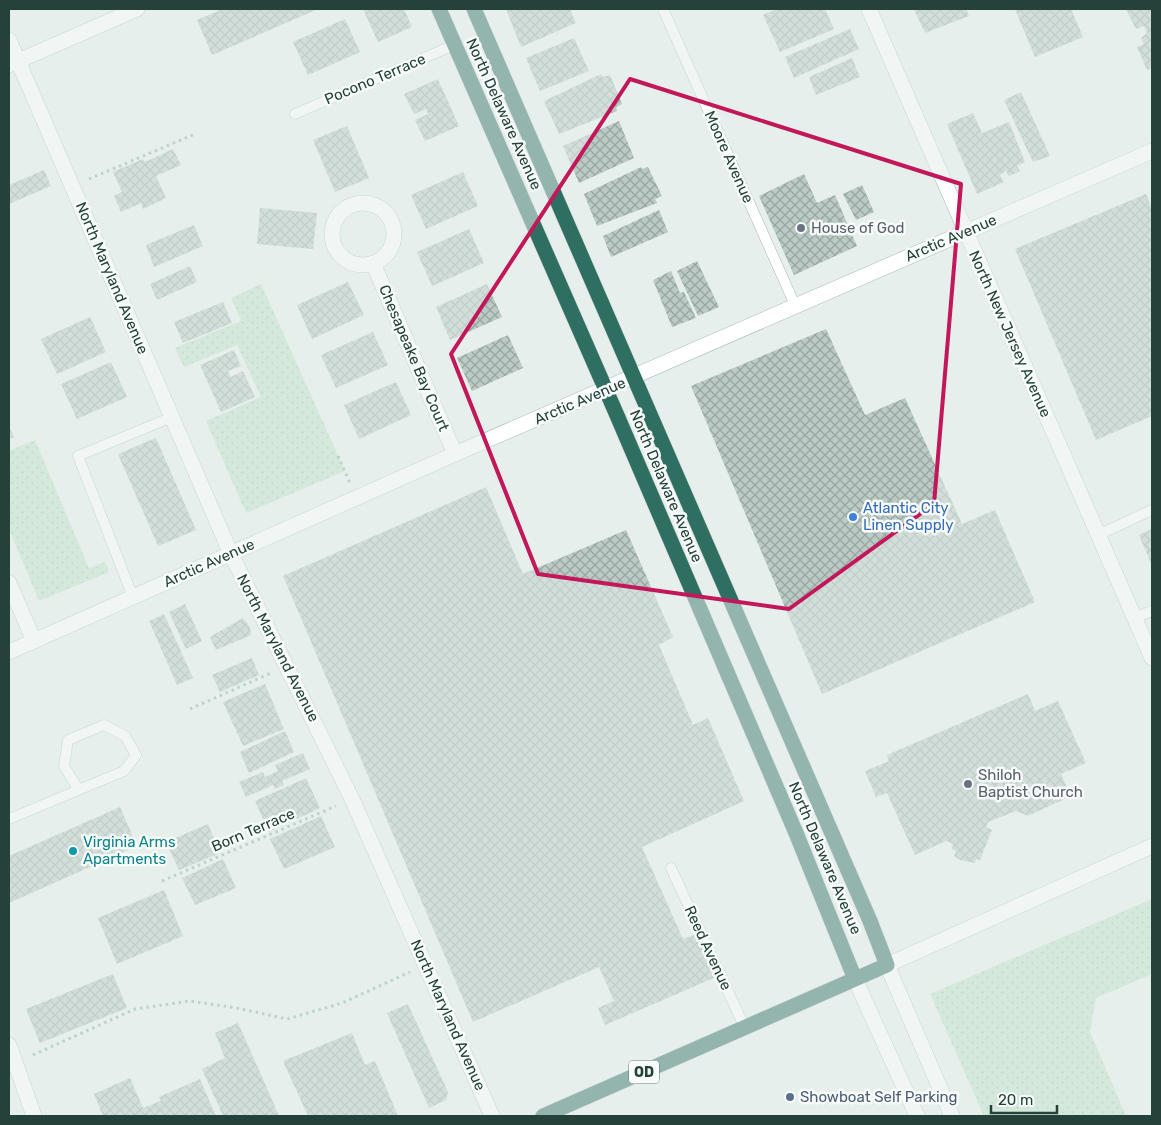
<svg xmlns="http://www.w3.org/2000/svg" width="1161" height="1125" font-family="Rubik,sans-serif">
<defs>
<pattern id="green-dots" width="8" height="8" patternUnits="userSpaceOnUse" patternTransform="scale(1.25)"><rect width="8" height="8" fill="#bfe0c8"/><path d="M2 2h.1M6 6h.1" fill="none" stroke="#a4c1ad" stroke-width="1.8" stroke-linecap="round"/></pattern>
<pattern id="building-cross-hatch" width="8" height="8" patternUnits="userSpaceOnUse" patternTransform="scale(1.25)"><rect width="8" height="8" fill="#bbcac4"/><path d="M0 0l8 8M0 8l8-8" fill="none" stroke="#98a6a0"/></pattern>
</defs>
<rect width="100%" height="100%" fill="#e6efeb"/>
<path fill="url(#green-dots)" d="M261,284l84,187 -99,42 -40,-92 55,-24 -24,-52 -53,22 -9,-19 66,-27 -10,-23z
M35,440l54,128 16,-6 4,10 -70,29 -30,-72v-78z
M1152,899v75l-56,24 -6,34 36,84h-142l-54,-122z"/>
<path fill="url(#building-cross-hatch)" d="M223,9h95l-106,46 -15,-35z
M363,9h41l8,18 -34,15z
M506,9h64l6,14 -55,24z
M777,9h48l9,20 -54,23 -17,-37z
M914,9h52l3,7 -44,17z
M1015,9h56l12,28 -48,20z
M1126,9h26v59l-5,2 -10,-23 7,-3 -3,-6 6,-5 -3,-7 -8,3z
M345,19l15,33 -52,23 -15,-33z
M850,29l9,20 -65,29 -9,-21z
M574,38l15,33 -49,20 -14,-33z
M852,58l8,19 -44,18 -7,-18z
M601,74l2,3 7,-2 12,29 -6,3 1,4 -58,23 -15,-33z
M438,79l21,47 -34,15 -10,-21 13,-6 -2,-5 -12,5 -10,-20z
M1021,92l29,64 -17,6 -29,-62z
M973,113l9,20 27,-11 16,40 -8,4 3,5 -11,5 -3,-5 -6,4 4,7 -27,12 -30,-70z
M619,121l15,37 -55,25 -16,-37z
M347,126l22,52 -34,14 -22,-52z
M173,149l8,16 -25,11 10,22 -23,11 -2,-6 -20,9 -7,-16 8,-4 -9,-20 30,-13 2,3z
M641,167l1,2 6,-2 14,29 -7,3 2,4 -60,23 -13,-32z
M44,170l7,16 -42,18v-19z
M463,172l15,34 -52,23 -15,-34z
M804,174l13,29 18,-8 22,51 -63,29 -35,-79z
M862,185l12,27 -18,8 -13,-26z
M1146,194l6,14v208l-56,24 -81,-191z
M260,208l57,5 -4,36 -56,-5z
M659,210l9,22 -57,25 -8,-21z
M194,225l9,21 -49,21 -8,-22z
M469,229l15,34 -52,23 -15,-34z
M697,261l22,46 -21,9 -21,-45z
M190,266l7,16 -40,18 -7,-16z
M671,271l9,22 4,-1 12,26 -24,9 -19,-47z
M348,282l16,33 -52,24 -15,-34z
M487,284l15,33 -52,23 -14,-33z
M223,302l9,21 -49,20 -9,-21z
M90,317l16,35 -49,22 -16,-35z
M826,329l39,86 40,-17 57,126 33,-14 40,92 -213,92 -131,-308z
M373,332l15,33 -52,23 -15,-33z
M508,335l15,33 -51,23 -15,-33z
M234,350l7,16 -13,5 3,6 12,-6 12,26 -34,15 -21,-47z
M111,362l16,35 -50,22 -16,-35z
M396,382l15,33 -52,24 -15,-34z
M9,426l5,11 -5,2z
M156,438l40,92 -38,16 -40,-92z
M486,487l37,87 103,-44 47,107 -14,8 34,80 15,-7 36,83 -102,46 41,92 13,-5 20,43 -111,48 -7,-17 16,-7 -15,-34 -126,55 -190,-446z
M1152,529v37l-13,-31z
M185,604l17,37 -16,8 -17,-37z
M164,614l29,64 -16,7 -28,-64z
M243,618l7,9 1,8 -35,15 -6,-13z
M252,658l7,17 -39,17 -8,-17z
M265,684l19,45 -41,17 -20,-44z
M1028,694l7,17 23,-10 28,62 -25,11 10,22 -43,20 -12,-5 -28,11 -2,5 6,3 -12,30 -4,-1 -1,4 -15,-3 -6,-4 2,-5 -4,-2 1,-5 -7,-3 -31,14 -28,-62 -11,4 -11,-26 24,-10 -2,-6z
M285,731l9,21 -45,21 -9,-21z
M303,753l7,16 -28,12 2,4 -9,4 -2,-4 -27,12 -7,-15 24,-10 2,5 13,-6 -3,-6z
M306,778l14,30 -51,24 -14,-31z
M120,807l17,39 -128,57v-47z
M321,816l14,31 -51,22 -14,-30z
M208,824l12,29 -41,17 -13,-28z
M223,859l13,29 -41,17 -13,-27z
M164,890l19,46 -66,28 -19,-46z
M113,974l14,34 -87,35 -14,-34z
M408,1004l40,88 -2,8 -17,8 -42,-95z
M238,1023l21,47 20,46h-56l-21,-47 23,-11 -10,-25z
M352,1033l13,32 10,-4 23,55h-90l-25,-55z
M130,1078l13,30 18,-7 -2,-4 41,-18 16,37h-113l-9,-22z"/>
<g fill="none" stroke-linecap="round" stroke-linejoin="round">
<defs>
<path id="lane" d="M663,9l132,296
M295,114l159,-69
M1098,535l54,-25
M133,597l-55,-141 94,-39
M1134,618l18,-7
M9,819l115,-48 12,-16 -11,-19 -21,-11 -36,15 -4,26 14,23
M671,868l74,160"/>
<path id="street" d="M869,9l283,649
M9,40l222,514 121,245 140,317
M332 234a31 31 0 1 1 62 0a31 31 0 1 1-62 0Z
M373,263l82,191
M9,583l25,58"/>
<path id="secondary" d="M9,65l128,-56
M9,652l446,-198 697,-303
M855,979l62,137
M9,1045l25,71
M952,1116l-65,-151 265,-119"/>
<path id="highway" d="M439,9l177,404 180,420 59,146
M474,9l396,912 17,44 -344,151"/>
</defs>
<use href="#lane" stroke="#a8b8b2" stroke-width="11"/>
<use href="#street" stroke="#a8b8b2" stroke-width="16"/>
<use href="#secondary" stroke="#a4bbb3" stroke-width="16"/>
<use href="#highway" stroke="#c2cac8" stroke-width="16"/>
<path stroke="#86b3a5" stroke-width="3" stroke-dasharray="2.5 4" stroke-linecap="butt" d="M89,179l106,-45
M338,456l12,27
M190,709l81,-36
M162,881l174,-75
M33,1055l102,-46 55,-8 47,7 50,11 55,-16 68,-31"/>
<use href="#lane" stroke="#fff" stroke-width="10"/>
<use href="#street" stroke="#fff" stroke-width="15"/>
<use href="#secondary" stroke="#fff" stroke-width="15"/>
<use href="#highway" stroke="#2f6f62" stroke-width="15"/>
</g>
<path d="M0 0H1161V1125H0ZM630,79l331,105 -27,320 -145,105 -251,-35 -87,-220z" fill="#e6efeb" fill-opacity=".55" fill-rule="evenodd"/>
<path fill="none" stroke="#c2185b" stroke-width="4" stroke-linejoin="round" d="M630,79l331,105 -27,320 -145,105 -251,-35 -87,-220z"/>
<g fill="#6b7280" stroke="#f7fbf9" stroke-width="2">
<circle cx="801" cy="228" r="5"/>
<circle cx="968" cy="784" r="5"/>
</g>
<circle fill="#3f7fe0" stroke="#f7fbf9" stroke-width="2" cx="853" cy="517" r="5"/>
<circle fill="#0f9aa8" stroke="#f7fbf9" stroke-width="2" cx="73" cy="851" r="5"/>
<circle fill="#5c6f8a" stroke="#f7fbf9" stroke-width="2" cx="790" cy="1097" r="5"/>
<g text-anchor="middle" stroke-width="5" stroke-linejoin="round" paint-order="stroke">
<rect fill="#f7fbf9" stroke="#637a73" stroke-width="1" x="629" y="1060.5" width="30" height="23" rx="4"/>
<g font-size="14" font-weight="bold" fill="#24423a">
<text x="644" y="1077">OD</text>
</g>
<g font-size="15" fill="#24423a" stroke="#f7fbf9">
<text transform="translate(375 79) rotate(-23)" y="5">Pocono Terrace</text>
<text transform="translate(504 114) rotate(66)" y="5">North Delaware Avenue</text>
<text transform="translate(729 157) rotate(66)" y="5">Moore Avenue</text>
<text transform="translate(951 238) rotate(-23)" y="5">Arctic Avenue</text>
<text transform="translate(112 278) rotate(67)" y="5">North Maryland Avenue</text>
<text transform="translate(1010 334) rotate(66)" y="5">North New Jersey Avenue</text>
<text transform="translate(414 358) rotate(67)" y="5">Chesapeake Bay Court</text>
<text transform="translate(580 401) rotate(-23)" y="5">Arctic Avenue</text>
<text transform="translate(666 486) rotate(67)" y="5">North Delaware Avenue</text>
<text transform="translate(209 563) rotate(-24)" y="5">Arctic Avenue</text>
<text transform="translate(278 648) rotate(63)" y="5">North Maryland Avenue</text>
<text transform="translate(253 830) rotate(-23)" y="5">Born Terrace</text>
<text transform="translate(825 858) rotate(67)" y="5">North Delaware Avenue</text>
<text transform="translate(708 948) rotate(65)" y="5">Reed Avenue</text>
<text transform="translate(448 1015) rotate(66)" y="5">North Maryland Avenue</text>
</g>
<g font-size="15" fill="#5b616d" stroke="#f7fbf9" text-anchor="start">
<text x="811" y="233">House of God</text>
<text x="978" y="780">Shiloh<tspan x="978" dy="17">Baptist Church</tspan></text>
</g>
<g font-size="15" fill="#366cbe" stroke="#f7fbf9" text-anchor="start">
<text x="863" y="513">Atlantic City<tspan x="863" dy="17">Linen Supply</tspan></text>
</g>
<g font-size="15" fill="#0d838f" stroke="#f7fbf9" text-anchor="start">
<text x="83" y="847">Virginia Arms<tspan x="83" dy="17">Apartments</tspan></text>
</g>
<g font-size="15" fill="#4e5e75" stroke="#f7fbf9" text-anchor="start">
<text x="800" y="1102">Showboat Self Parking</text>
</g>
</g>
<rect width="1161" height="1125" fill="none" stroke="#24423a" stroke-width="20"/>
<path d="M991 1105v8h66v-8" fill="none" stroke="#24423a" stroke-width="2.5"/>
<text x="998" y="1105" font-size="15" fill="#24423a" stroke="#f7fbf9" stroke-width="4" paint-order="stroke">20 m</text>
</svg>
